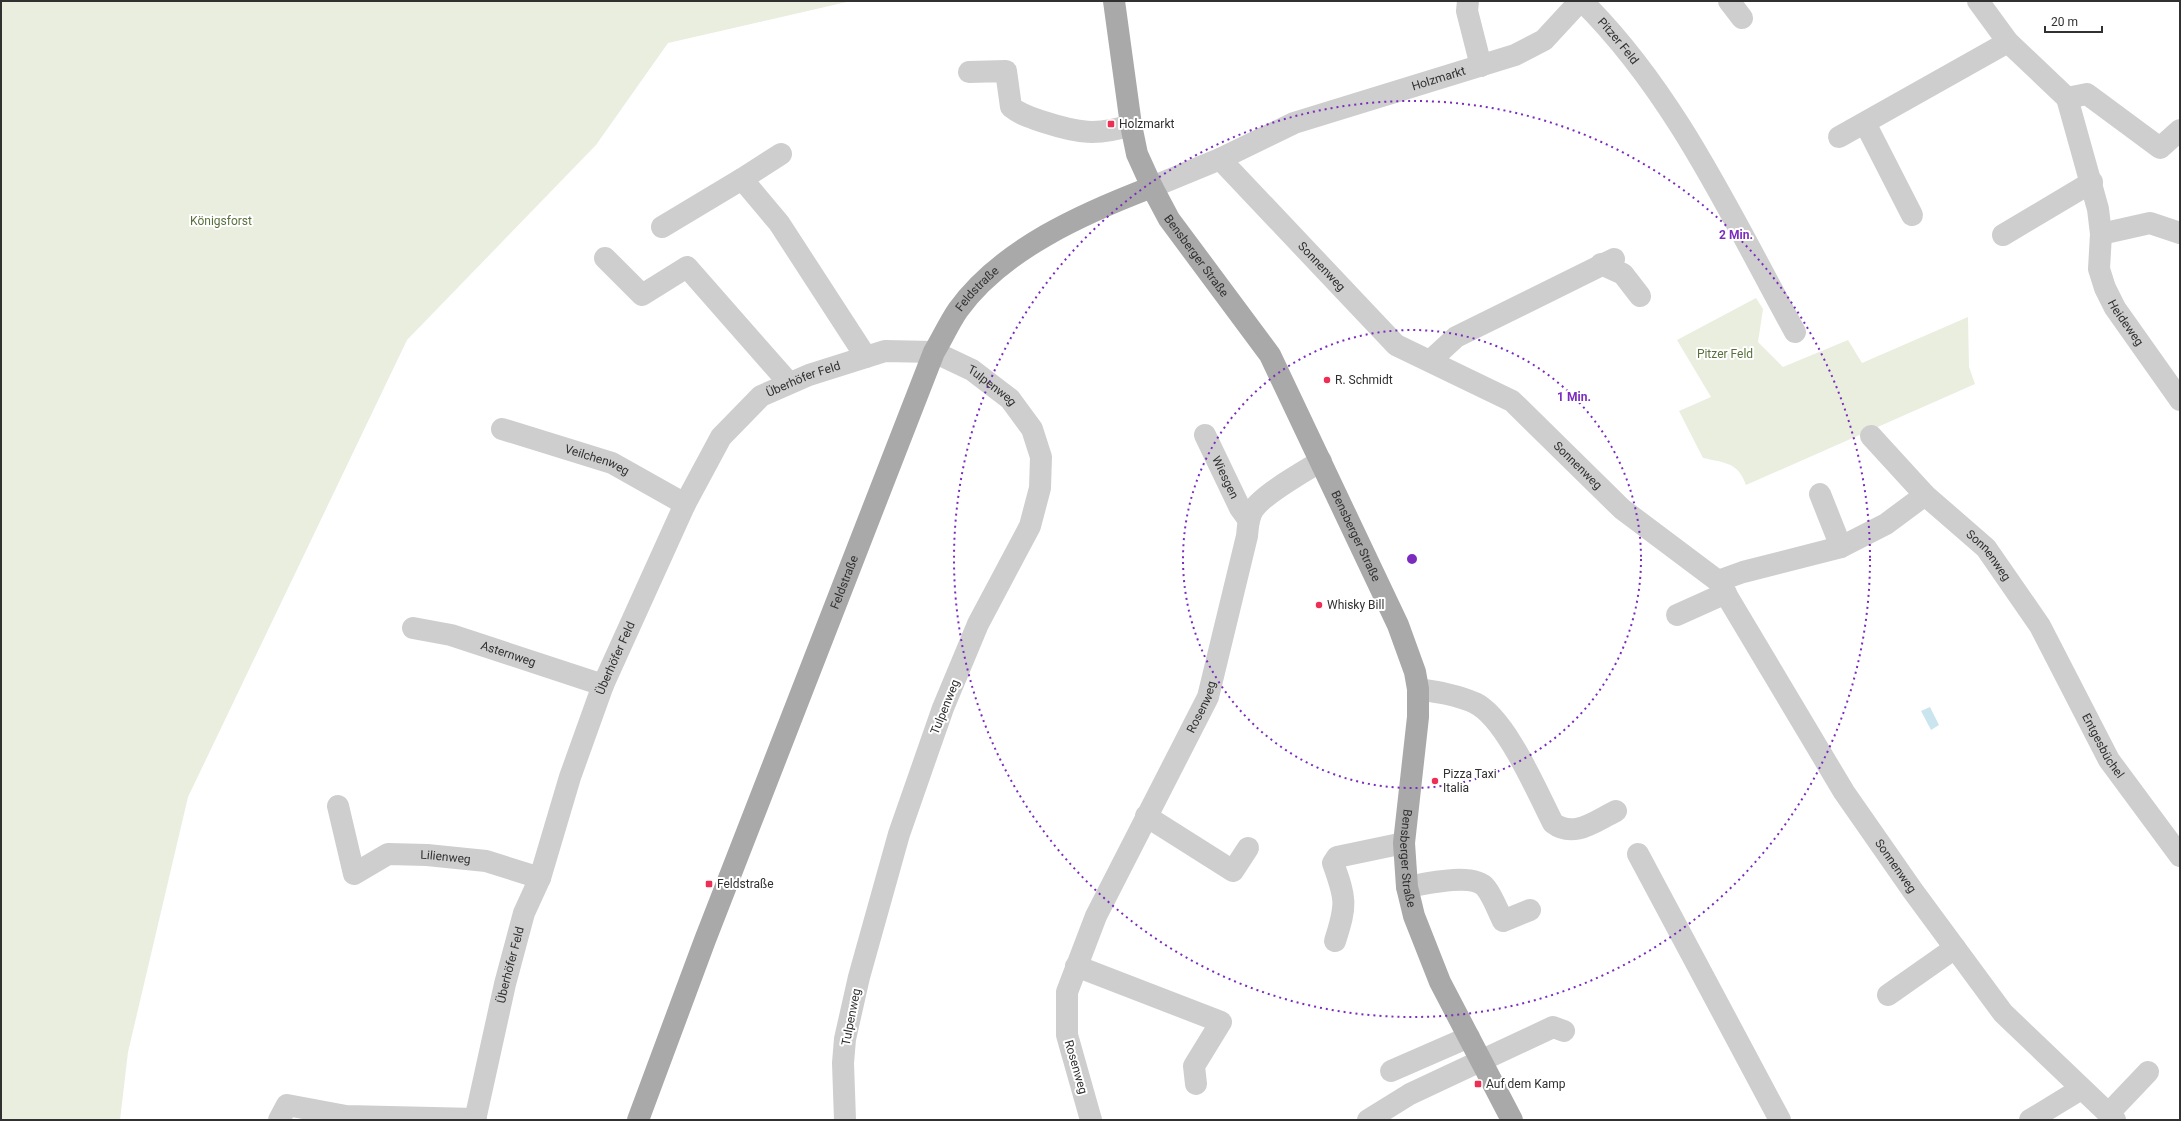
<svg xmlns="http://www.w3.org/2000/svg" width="2181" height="1121" font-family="Roboto,sans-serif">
<rect width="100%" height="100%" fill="#fff"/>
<path fill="#e9eedf" d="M1,1h850l-183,42 -72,102 -189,195 -219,457 -60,255 -8,68h-119z
M1756,298l7,11 -5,33 25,25 65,-27 14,23 106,-46 1,50 6,17 -229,101c-8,-23 -21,-22 -43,-27l-24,-47 32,-14 -34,-57z"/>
<path fill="#cbe5ef" d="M1930,707l9,18 -8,5 -10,-19z"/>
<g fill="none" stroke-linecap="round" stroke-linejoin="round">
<g stroke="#cecece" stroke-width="22">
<path d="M1468,1l-1,10 14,55"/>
<path id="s1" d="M1582,1c94,93 150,217 213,331"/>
<path d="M1729,1l13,17"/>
<path id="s2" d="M1978,1l30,41 59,56 31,111 3,25 -2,35 6,19 10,20 65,92"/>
<path d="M969,72l37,-1 5,36c10,8 21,11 33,15 34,11 53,14 87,3"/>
<path d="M2067,98l20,-4 73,54 20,-18"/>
<path d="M1865,123l47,92"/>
<path d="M1839,137l169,-95"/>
<path id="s3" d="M1220,159l176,186 116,56 110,108 96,72 126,211 69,99 90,122 112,107"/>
<path d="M742,179l39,-25"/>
<path id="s4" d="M1152,187l68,-28 74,-36 221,-68 29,-15 36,-39"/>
<path d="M662,227l80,-48 37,44 87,134"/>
<path d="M2101,234l49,-11 30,10"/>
<path d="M2003,235l89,-53"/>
<path d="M605,258l37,37 45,-28 102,116"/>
<path d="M1601,264l22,10 17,22"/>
<path d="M1431,360l25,-23 158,-78"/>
<path id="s5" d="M502,429l110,34 73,41"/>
<path id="s6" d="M1205,435l35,73 8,11"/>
<path id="s7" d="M1871,436l54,59 61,53 54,78 69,134 71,96"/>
<path d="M1820,494l21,53"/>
<path d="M1718,581l25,-9 98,-25 45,-23 39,-29"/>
<path d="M1677,615l49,-22"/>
<path id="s8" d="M413,628l38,7 152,50"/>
<path d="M1418,689c20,3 39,6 57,14 31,15 62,89 78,120 21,16 42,-2 63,-12"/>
<path id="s9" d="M338,806l16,68 34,-20 39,1 59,6 54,17"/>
<path d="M1146,816l87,55 15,-23"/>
<path d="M1638,854l142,266"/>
<path d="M1407,887c17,-3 67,-15 79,1 7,9 12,23 17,33l27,-11"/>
<path d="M1335,941c12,-37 11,-42 -2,-78l4,-6 67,-14"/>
<path d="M1076,966l145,56 -27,44 2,18"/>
<path d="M1888,995l67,-47"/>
<path d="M1391,1071l78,-34"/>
<path d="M2108,1114l40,-42"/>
<path d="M279,1120l8,-15 59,11 130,3"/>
<path id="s10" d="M475,1120l30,-136 19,-71 16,-35 30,-101 33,-92 82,-181 36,-67 40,-41 48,-21 76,-24 49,1 38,18 38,29 22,30 9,28 -1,31 -10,38 -52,98 -35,84 -44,126 -40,143 -14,62 -2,24 2,57"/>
<path id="s11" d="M1091,1120l-24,-85v-43l29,-76 112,-219 39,-161c1,-9 1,-18 6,-26 10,-16 52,-39 68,-49"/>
<path d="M1368,1120l42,-26 143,-67 11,4"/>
<path d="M2030,1120l51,-31"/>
</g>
<g stroke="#a9a9a9" stroke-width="22">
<path id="s12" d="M1114,1l17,124 6,29 15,33 17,32 101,136 128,270 17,47 3,17v28l-14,126 3,44 7,29 26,66 72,138"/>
<path id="s13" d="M638,1120l67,-180 229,-588c8,-13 15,-29 24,-42 44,-61 126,-97 194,-123"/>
</g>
</g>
<g fill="none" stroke="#7b2cbf" stroke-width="2" stroke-dasharray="2 4">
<circle cx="1412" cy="559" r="229"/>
<circle cx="1412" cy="559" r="458"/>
</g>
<g fill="#ee2e53" stroke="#fff" stroke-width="1.5">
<rect x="1107" y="120" width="8" height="8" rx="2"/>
<circle cx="1327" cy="380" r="4"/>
<circle cx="1319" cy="605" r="4"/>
<circle cx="1435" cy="781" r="4"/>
<rect x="705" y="880" width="8" height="8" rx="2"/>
<rect x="1474" y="1080" width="8" height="8" rx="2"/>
</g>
<g text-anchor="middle" stroke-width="4" stroke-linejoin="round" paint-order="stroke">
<g font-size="12" fill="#313131" stroke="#fff">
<text dy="4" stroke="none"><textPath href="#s1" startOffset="54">Pitzer Feld</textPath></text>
<text dy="4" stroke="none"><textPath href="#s4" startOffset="307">Holzmarkt</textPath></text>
<text dy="4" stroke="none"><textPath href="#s12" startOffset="273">Bensberger Straße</textPath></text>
<text dy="4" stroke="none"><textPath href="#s3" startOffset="148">Sonnenweg</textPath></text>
<text dy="4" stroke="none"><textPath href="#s13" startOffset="900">Feldstraße</textPath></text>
<text dy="4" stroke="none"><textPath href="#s2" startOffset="368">Heideweg</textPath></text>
<text dy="4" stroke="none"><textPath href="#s10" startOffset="832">Überhöfer Feld</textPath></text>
<text dy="4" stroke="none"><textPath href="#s10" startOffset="1035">Tulpenweg</textPath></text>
<text dy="4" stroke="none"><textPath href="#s5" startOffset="100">Veilchenweg</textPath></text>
<text dy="4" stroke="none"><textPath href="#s3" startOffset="477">Sonnenweg</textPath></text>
<text dy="4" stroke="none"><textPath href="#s6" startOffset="47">Wiesgen</textPath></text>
<text dy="4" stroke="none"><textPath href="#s12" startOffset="597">Bensberger Straße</textPath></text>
<text dy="4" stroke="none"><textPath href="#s7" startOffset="168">Sonnenweg</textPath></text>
<text dy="4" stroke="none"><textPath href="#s13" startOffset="576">Feldstraße</textPath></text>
<text dy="4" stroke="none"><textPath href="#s8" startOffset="99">Asternweg</textPath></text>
<text dy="4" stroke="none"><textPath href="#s10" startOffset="484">Überhöfer Feld</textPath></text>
<text dy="4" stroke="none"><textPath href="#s11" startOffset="447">Rosenweg</textPath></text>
<text transform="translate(945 707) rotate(-68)" y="4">Tulpenweg</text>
<text dy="4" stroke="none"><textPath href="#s7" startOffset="391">Entgesbüchel</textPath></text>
<text dy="4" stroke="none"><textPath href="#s9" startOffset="167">Lilienweg</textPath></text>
<text dy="4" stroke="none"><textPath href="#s12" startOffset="933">Bensberger Straße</textPath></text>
<text dy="4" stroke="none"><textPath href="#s3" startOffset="995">Sonnenweg</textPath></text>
<text dy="4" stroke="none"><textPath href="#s10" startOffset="159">Überhöfer Feld</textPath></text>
<text transform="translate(851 1017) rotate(-79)" y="4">Tulpenweg</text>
<text transform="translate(1076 1067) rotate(74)" y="4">Rosenweg</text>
</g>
<g font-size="12" fill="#313131" stroke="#fff" text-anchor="start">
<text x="1119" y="128">Holzmarkt</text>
<text x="1335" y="384">R. Schmidt</text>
<text x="1327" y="609">Whisky Bill</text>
<text x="1443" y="778">Pizza Taxi<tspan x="1443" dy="14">Italia</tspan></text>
<text x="717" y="888">Feldstraße</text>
<text x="1486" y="1088">Auf dem Kamp</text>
</g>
<g font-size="12" fill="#5a703c" stroke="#fff">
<text x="221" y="225">Königsforst</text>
<text x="1725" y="358">Pitzer Feld</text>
</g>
</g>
<circle cx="1412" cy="559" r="6" fill="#7b2cbf" stroke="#fff" stroke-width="2"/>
<g font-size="12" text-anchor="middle" font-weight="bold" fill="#7b2cbf" stroke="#fff" stroke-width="4" stroke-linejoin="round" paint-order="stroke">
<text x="1736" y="239">2 Min.</text>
<text x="1574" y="401">1 Min.</text>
</g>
<rect width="2181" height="1121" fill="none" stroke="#313131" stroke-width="4"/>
<path d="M2045 26v6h57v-6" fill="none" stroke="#313131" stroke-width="2"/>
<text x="2051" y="26" font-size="12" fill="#313131" stroke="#ffffff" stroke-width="3" paint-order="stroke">20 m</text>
</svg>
